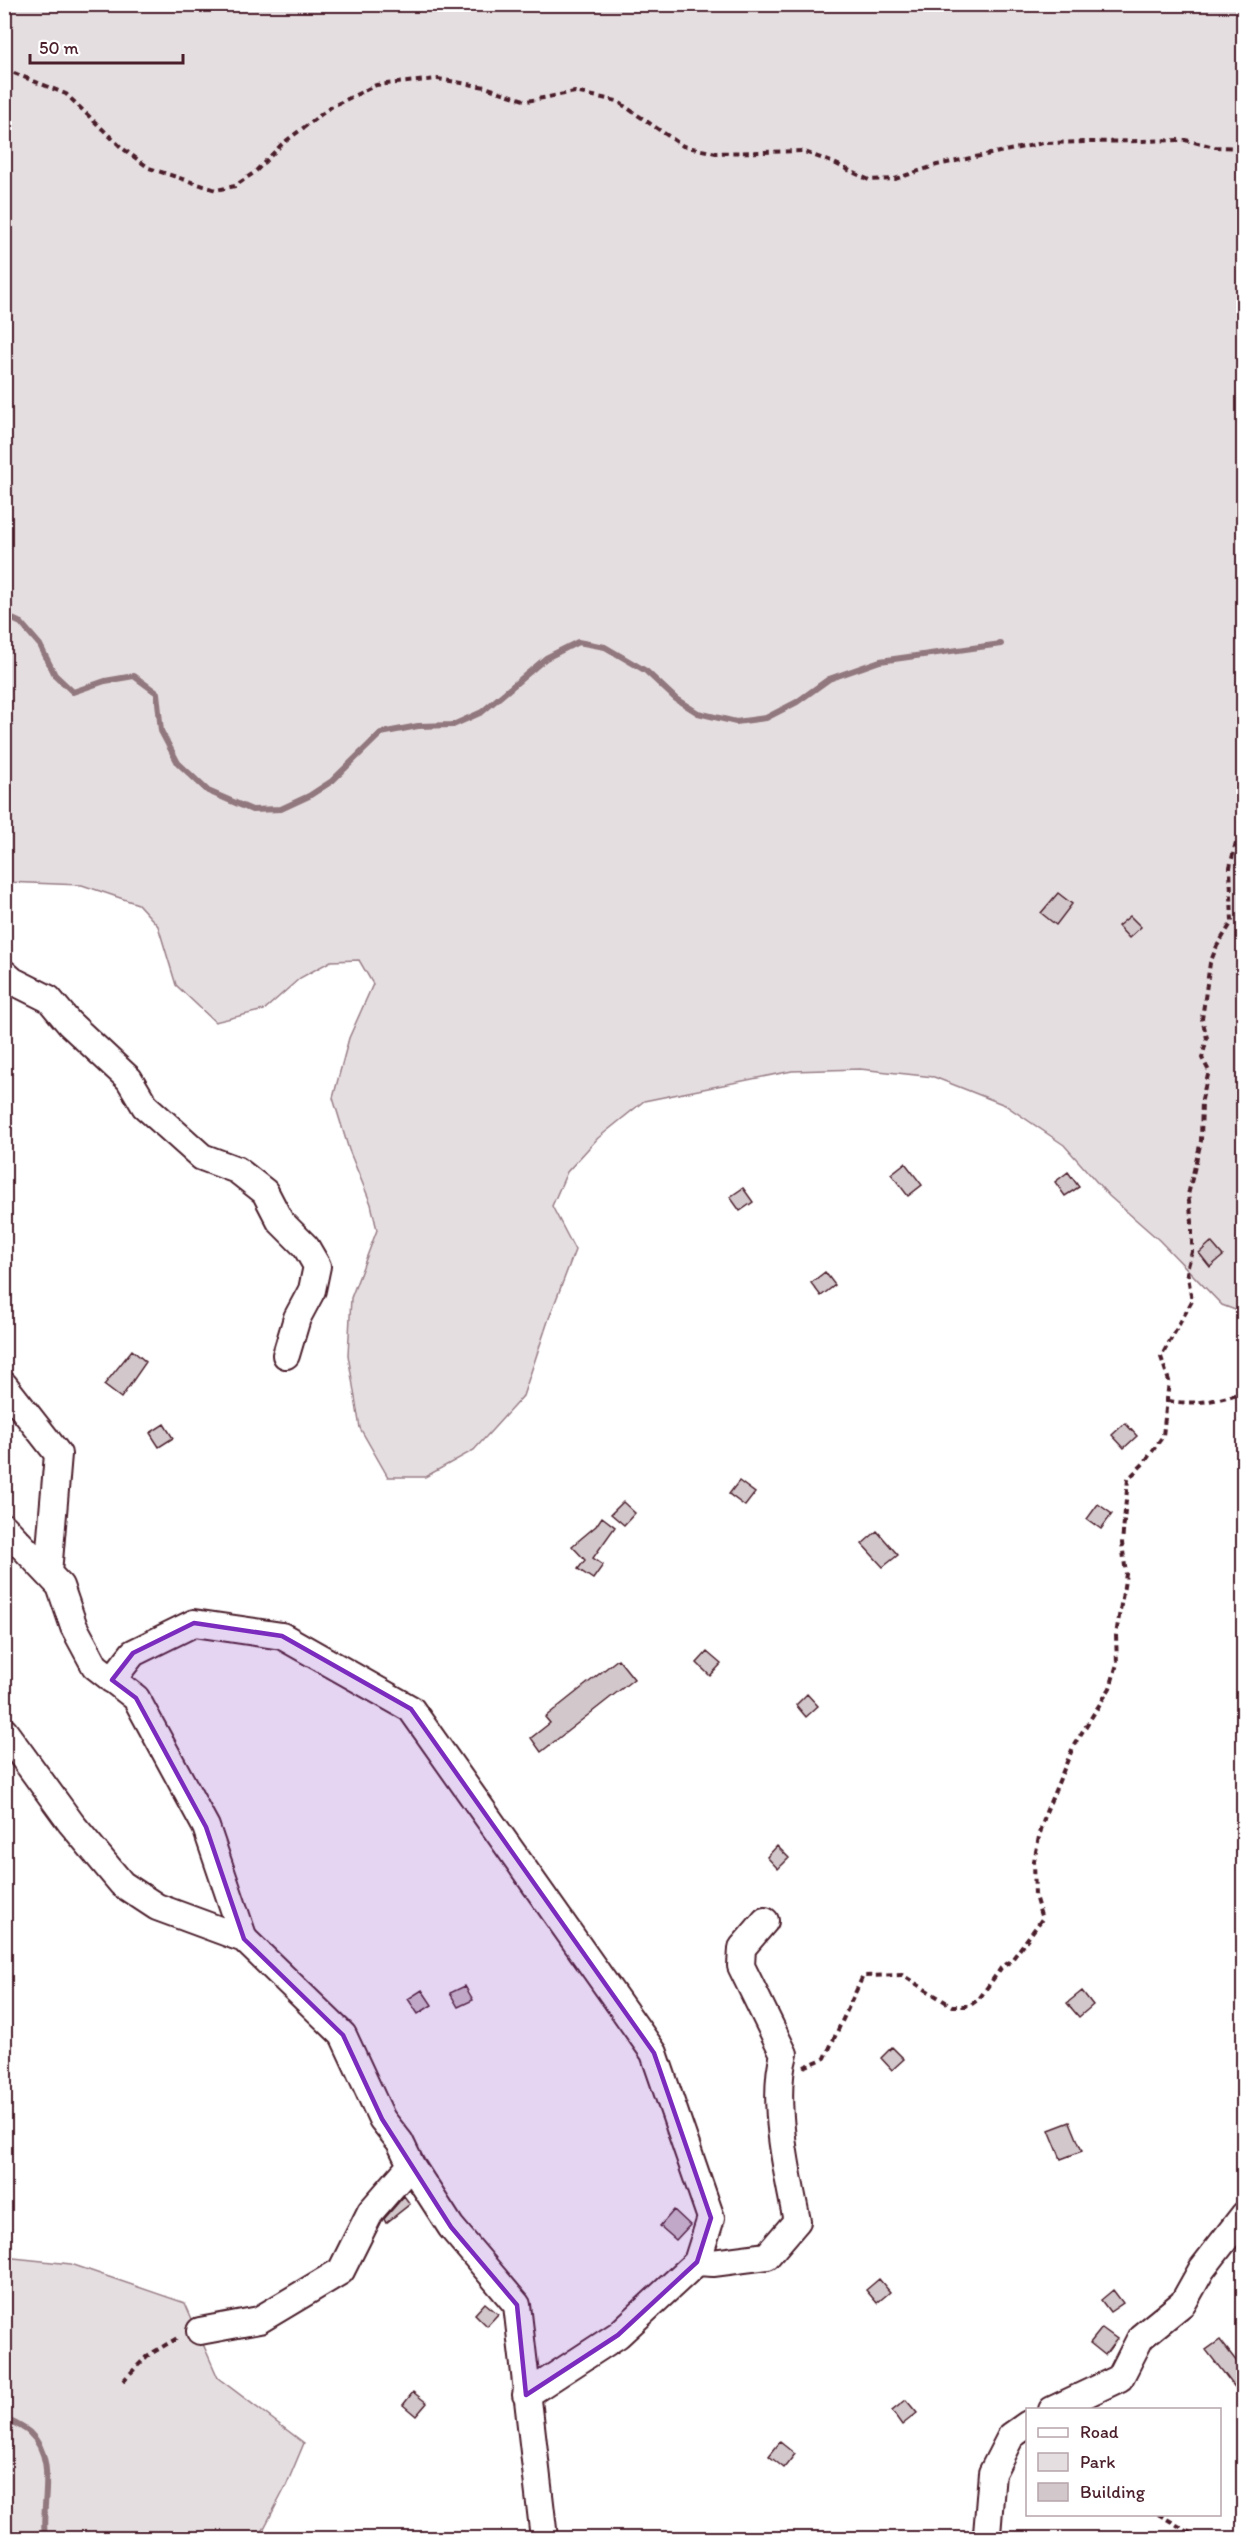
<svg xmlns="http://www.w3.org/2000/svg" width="1248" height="2543" font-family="Itim,sans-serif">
<rect width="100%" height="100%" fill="#fff"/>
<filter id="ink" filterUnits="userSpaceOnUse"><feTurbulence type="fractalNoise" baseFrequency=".0167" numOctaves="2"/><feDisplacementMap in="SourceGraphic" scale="12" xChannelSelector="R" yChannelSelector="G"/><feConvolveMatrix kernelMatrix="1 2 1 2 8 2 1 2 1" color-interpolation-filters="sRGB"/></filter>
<g filter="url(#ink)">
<path fill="#e5dee0" stroke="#987e86" stroke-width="1.5" d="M5,5h1238v1308l-21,-8 -63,-65 -50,-44 -45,-51 -59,-40 -71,-28 -74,-8 -68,2 -148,30 -46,37 -31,34 -15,34 23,44 -27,71 -25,75 -49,54 -49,27h-37l-28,-49 -12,-73 3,-57 26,-68 -6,-26 -22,-54 -16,-52 16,-60 24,-54 -14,-24 -28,1 -31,17 -36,32 -49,12 -39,-37 -18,-59 -20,-22 -56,-19 -77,-3z
M4,2257l67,7 114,39 33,75 86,65 -18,43 -27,52h-254z"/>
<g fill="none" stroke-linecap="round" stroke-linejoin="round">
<path stroke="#91787e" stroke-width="6" d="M4,615l17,8 19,22 15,30 18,17 32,-11 29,-5 23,17 4,38 17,32 30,28 44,19 29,-1 28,-13 23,-15 49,-48 37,-7 35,-1 29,-13 64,-54 32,-16 27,5 41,24 30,28 22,14 38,9 30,-4 31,-16 32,-23 51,-18 121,-17
M4,2418c8,4 18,8 25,14 30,28 11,71 16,106"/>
</g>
<path fill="#d2c7cb" stroke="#4a1f2b" stroke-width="1.5" d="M1058,893l14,11 -16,21 -15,-12z
M1130,916l11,11 -12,11 -11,-12z
M905,1163l17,22 -14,11 -17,-22z
M1068,1172l11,15 -14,9 -10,-14z
M743,1188l10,14 -13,9 -10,-14z
M1211,1242l12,14 -13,11 -11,-14z
M825,1272l10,13 -14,11 -10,-13z
M132,1350l14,12 -25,36 -17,-13z
M1125,1423l12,13 -13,12 -12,-13z
M164,1424l9,14 -14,9 -9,-14z
M739,1481l16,12 -10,13 -16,-12z
M623,1502l12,11 -11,12 -13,-11z
M1098,1504l14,10 -11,15 -14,-10z
M602,1517l13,10 -22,31 10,7 -10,14 -15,-10 7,-9 -13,-14 24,-20z
M877,1531l21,24 -15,12 -21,-23z
M707,1652l14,12 -11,12 -13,-13z
M618,1659l16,20 -93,73 -10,-14 19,-15 -5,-6z
M807,1694l11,12 -12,11 -10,-12z
M777,1846l12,12 -11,11 -11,-12z
M465,1986l8,14 -15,7 -8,-14z
M422,1990l10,15 -14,9 -10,-15z
M1082,1991l11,14 -14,12 -12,-14z
M892,2047l12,12 -12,11 -11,-12z
M1070,2122l12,29 -21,8 -12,-29z
M404,2196l6,8 -24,19 -2,-4z
M674,2210l16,15 -14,15 -16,-14z
M879,2279l11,13 -13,11 -11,-13z
M1113,2290l10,13 -13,9 -9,-12z
M485,2303l13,11 -11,12 -12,-12z
M1102,2328l15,11 -12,16 -15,-12z
M1220,2340l24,31v28l-38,-49z
M413,2392l14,11 -11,13 -13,-11z
M906,2400l11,13 -15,12 -10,-14z
M780,2442l15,12 -11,14 -15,-12z"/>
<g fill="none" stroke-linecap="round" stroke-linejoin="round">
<defs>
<path id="minor" d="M4,973l9,8 36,18 20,24 60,56 16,27 57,51 35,13 28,22 15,29 26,26 11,19 -5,24 -15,28 -11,37
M4,1385l54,69 -10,119
M4,1527l56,59 14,41 21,39 41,32 70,129 38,112 99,96 39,84 18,23 11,23 40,62 66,78 27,233
M112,1680l21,-27 61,-30 88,13 129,73 243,344 57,165 -14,44
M4,1731l67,92 51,61 35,23 87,32
M200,2331l59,-11 82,-49 30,-60 40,-46
M526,2395l92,-60 79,-73 16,1 54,-7 30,-35c-10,-48 -26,-121 -13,-167l-43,-88 1,-18 23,-27
M1052,2410l68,-32 21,-41 42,-34 19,-34 42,-54
M984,2538l3,-4 5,-61 19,-37 17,-12"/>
</defs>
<use href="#minor" stroke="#4a1f2b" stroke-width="30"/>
<path stroke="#4a1f2b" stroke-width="4" stroke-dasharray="6 4.5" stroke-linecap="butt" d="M4,69l62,25 56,54 27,20 67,22 19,-4 20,-14 27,-28 49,-37 45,-22 62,-6 47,8 42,14 48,-9 42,9 66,45 33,7 86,-2 32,12 35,17 26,-1 42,-14 106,-22 142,-3 30,7 29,1
M1168,1401c29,4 48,0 76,-9
M804,2067l21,-9 38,-82 39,-1 50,31h17l10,-7 22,-31 10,-7 31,-42 -7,-23 -1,-35 5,-24 7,-25 28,-67 36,-57 7,-24 -1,-29 10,-61 -4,-31 6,-64 16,-16 19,-27 6,-55 -8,-24 31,-56 -5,-31 5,-18v-31l-4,-26 13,-54 1,-42 7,-28 -7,-13 5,-20 -5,-19 8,-56 7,-17 15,-24 -2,-55 6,-25 8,-13
M123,2381l24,-25 32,-19
M1158,2514l41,24"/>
<use href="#minor" stroke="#fff" stroke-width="26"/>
</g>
</g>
<path fill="#7b2cbf" fill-opacity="0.2" stroke="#7b2cbf" stroke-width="4.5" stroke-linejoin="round" d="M194,1623l88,13 129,73 243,344 57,165 -14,44 -79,73 -92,60 -9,-90 -66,-78 -69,-108 -39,-84 -99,-96 -38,-112 -70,-129 -24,-18 21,-27z"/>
<rect width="1248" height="2543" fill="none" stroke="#fff" stroke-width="24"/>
<rect x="12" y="12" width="1224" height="2519" fill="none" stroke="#4a1f2b" stroke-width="2" filter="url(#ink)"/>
<rect x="1026" y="2408" width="195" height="108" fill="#ffffff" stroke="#b7a5aa" stroke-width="1.5"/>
<rect x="1038" y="2428" width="30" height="9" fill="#ffffff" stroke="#b7a5aa" stroke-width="1.5"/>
<text x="1080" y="2438" font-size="18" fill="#4a1f2b">Road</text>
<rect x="1038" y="2453" width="30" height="18" fill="#e5dee0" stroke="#b7a5aa" stroke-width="1.5"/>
<text x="1080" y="2468" font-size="18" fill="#4a1f2b">Park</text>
<rect x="1038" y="2483" width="30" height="18" fill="#d2c7cb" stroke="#b7a5aa" stroke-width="1.5"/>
<text x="1080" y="2498" font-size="18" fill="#4a1f2b">Building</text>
<path d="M30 54v9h153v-9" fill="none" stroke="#4a1f2b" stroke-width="3"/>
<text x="39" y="54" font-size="18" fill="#4a1f2b" stroke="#ffffff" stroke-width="4.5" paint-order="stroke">50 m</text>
</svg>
